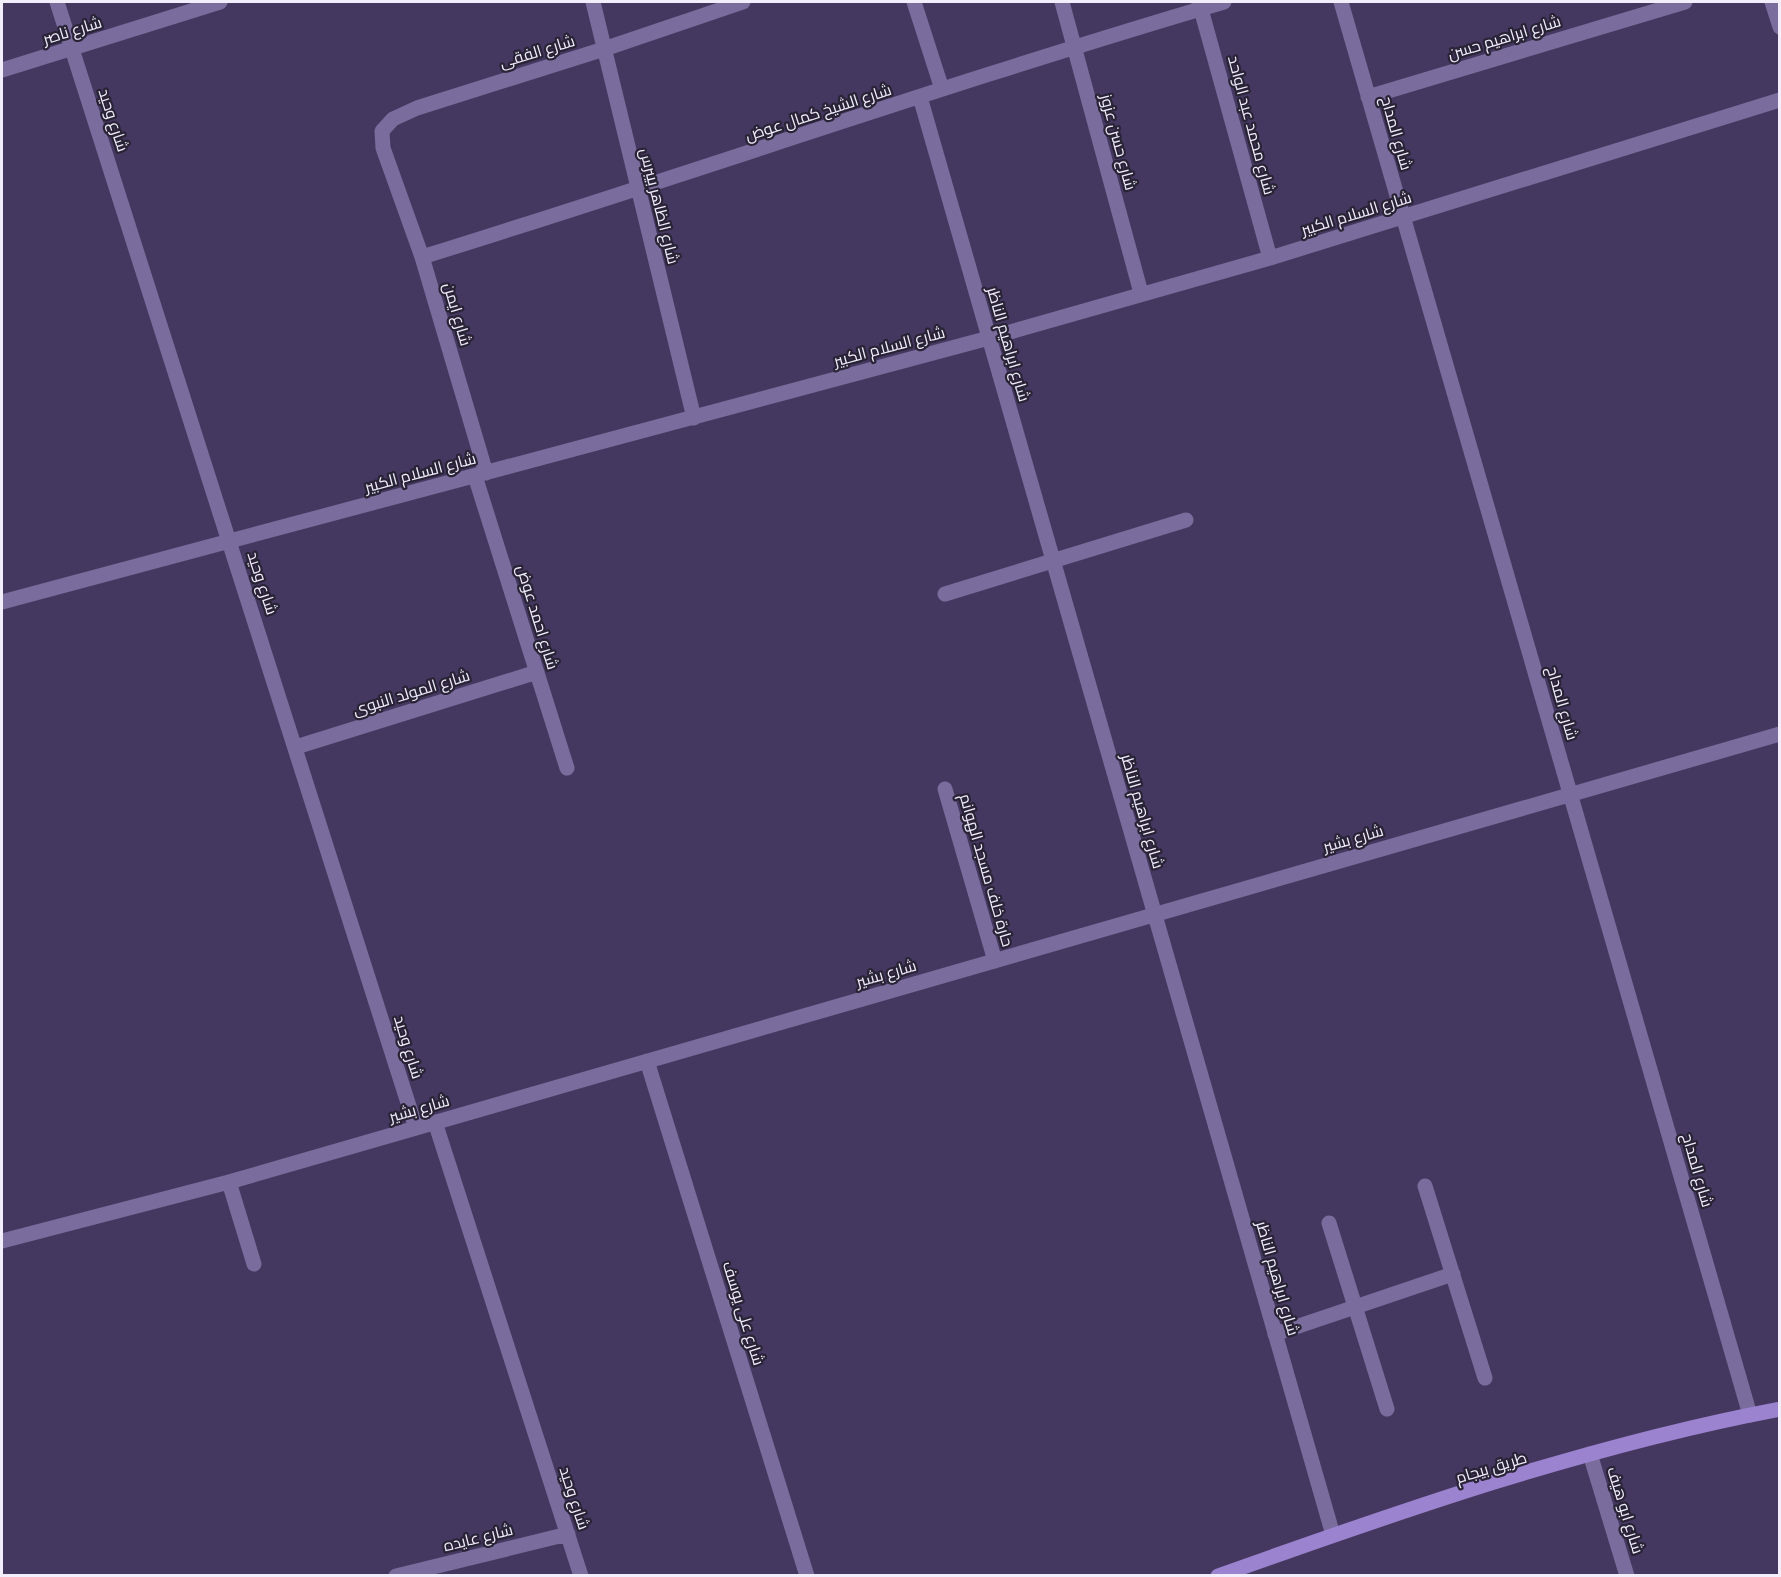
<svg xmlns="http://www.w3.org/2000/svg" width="1781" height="1577" font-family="Georgia,Cairo,serif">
<rect width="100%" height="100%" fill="#453860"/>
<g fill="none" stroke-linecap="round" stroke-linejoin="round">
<path stroke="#7a6c9c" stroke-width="15" d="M1425,1186l60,192
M1329,1223l58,186
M1275,1334l178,-60"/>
<path stroke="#7a6c9c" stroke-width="15" d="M57,2l359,1126
M593,2l101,416
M914,2l28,87
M1062,2l79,291
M1199,2l71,256
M1341,2l409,1413
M1772,2l8,25
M2,70l218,-68
M920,97l413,1438
M1368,97l317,-95
M422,257c268,-83 533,-176 802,-255
M486,473l-64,-216 -39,-109 -1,-17 11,-12 24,-11 187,-59 139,-47
M475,476l92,292
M945,594l241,-74
M2,602l987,-264 281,-80 510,-158
M296,747l241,-75
M945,789l50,172
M647,1061l160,515
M435,1122l146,454
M229,1182l25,82
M2,1241l227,-59 1551,-448
M1590,1454l37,122
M396,1576l172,-42"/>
<path stroke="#9b83cf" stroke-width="15" d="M1218,1576c182,-65 371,-131 562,-167"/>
</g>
<g text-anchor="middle" stroke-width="4.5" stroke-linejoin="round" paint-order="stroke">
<g font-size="16" fill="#f2eefe" stroke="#292336">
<text transform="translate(72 30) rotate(-17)" y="6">شارع ناصر</text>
<text transform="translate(1504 37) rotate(-17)" y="6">شارع ابراهيم حسن</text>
<text transform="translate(537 51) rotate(-17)" y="6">شارع الفقى</text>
<text transform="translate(818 112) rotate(-18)" y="6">شارع الشيخ كمال عوض</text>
<text transform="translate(114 120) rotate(72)" y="6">شارع وحيد</text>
<text transform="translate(1252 125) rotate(75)" y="6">شارع محمد عبد الواحد</text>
<text transform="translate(1397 133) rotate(74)" y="6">شارع المداح</text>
<text transform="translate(1119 142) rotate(75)" y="6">شارع حسن عزوز</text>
<text transform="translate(660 206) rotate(76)" y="6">شارع الظاهر بيبرس</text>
<text transform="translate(1356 213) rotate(-17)" y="6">شارع السلام الكبير</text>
<text transform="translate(458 314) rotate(74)" y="6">شارع ايمن</text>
<text transform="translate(1009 344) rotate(74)" y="6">شارع ابراهيم الناظر</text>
<text transform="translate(889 346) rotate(-15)" y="6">شارع السلام الكبير</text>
<text transform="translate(420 472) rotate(-15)" y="6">شارع السلام الكبير</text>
<text transform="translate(263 583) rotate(72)" y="6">شارع وحيد</text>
<text transform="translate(538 617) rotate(73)" y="6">شارع احمد عوض</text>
<text transform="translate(411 692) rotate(-17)" y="6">شارع المولد النبوى</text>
<text transform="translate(1563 703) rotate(74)" y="6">شارع المداح</text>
<text transform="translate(1143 811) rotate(74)" y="6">شارع ابراهيم الناظر</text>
<text transform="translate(1353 838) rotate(-16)" y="6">شارع بشير</text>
<text transform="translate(987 870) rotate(74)" y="6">حارة خلف مسجد الهوانم</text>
<text transform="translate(886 973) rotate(-16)" y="6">شارع بشير</text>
<text transform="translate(409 1047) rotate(73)" y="6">شارع وحيد</text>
<text transform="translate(419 1108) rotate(-16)" y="6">شارع بشير</text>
<text transform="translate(1698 1170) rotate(74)" y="6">شارع المداح</text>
<text transform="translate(1278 1278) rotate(74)" y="6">شارع ابراهيم الناظر</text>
<text transform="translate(744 1313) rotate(73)" y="6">شارع على يوسف</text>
<text transform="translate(1491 1467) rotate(-17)" y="6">طريق بيجام</text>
<text transform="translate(575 1498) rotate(72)" y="6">شارع وحيد</text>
<text transform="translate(1626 1510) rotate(73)" y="6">شارع ابو هيف</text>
<text transform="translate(478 1537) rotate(-14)" y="6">شارع عايده</text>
</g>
</g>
<rect width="1781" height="1577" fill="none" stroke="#f2eefe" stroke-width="6"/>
</svg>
